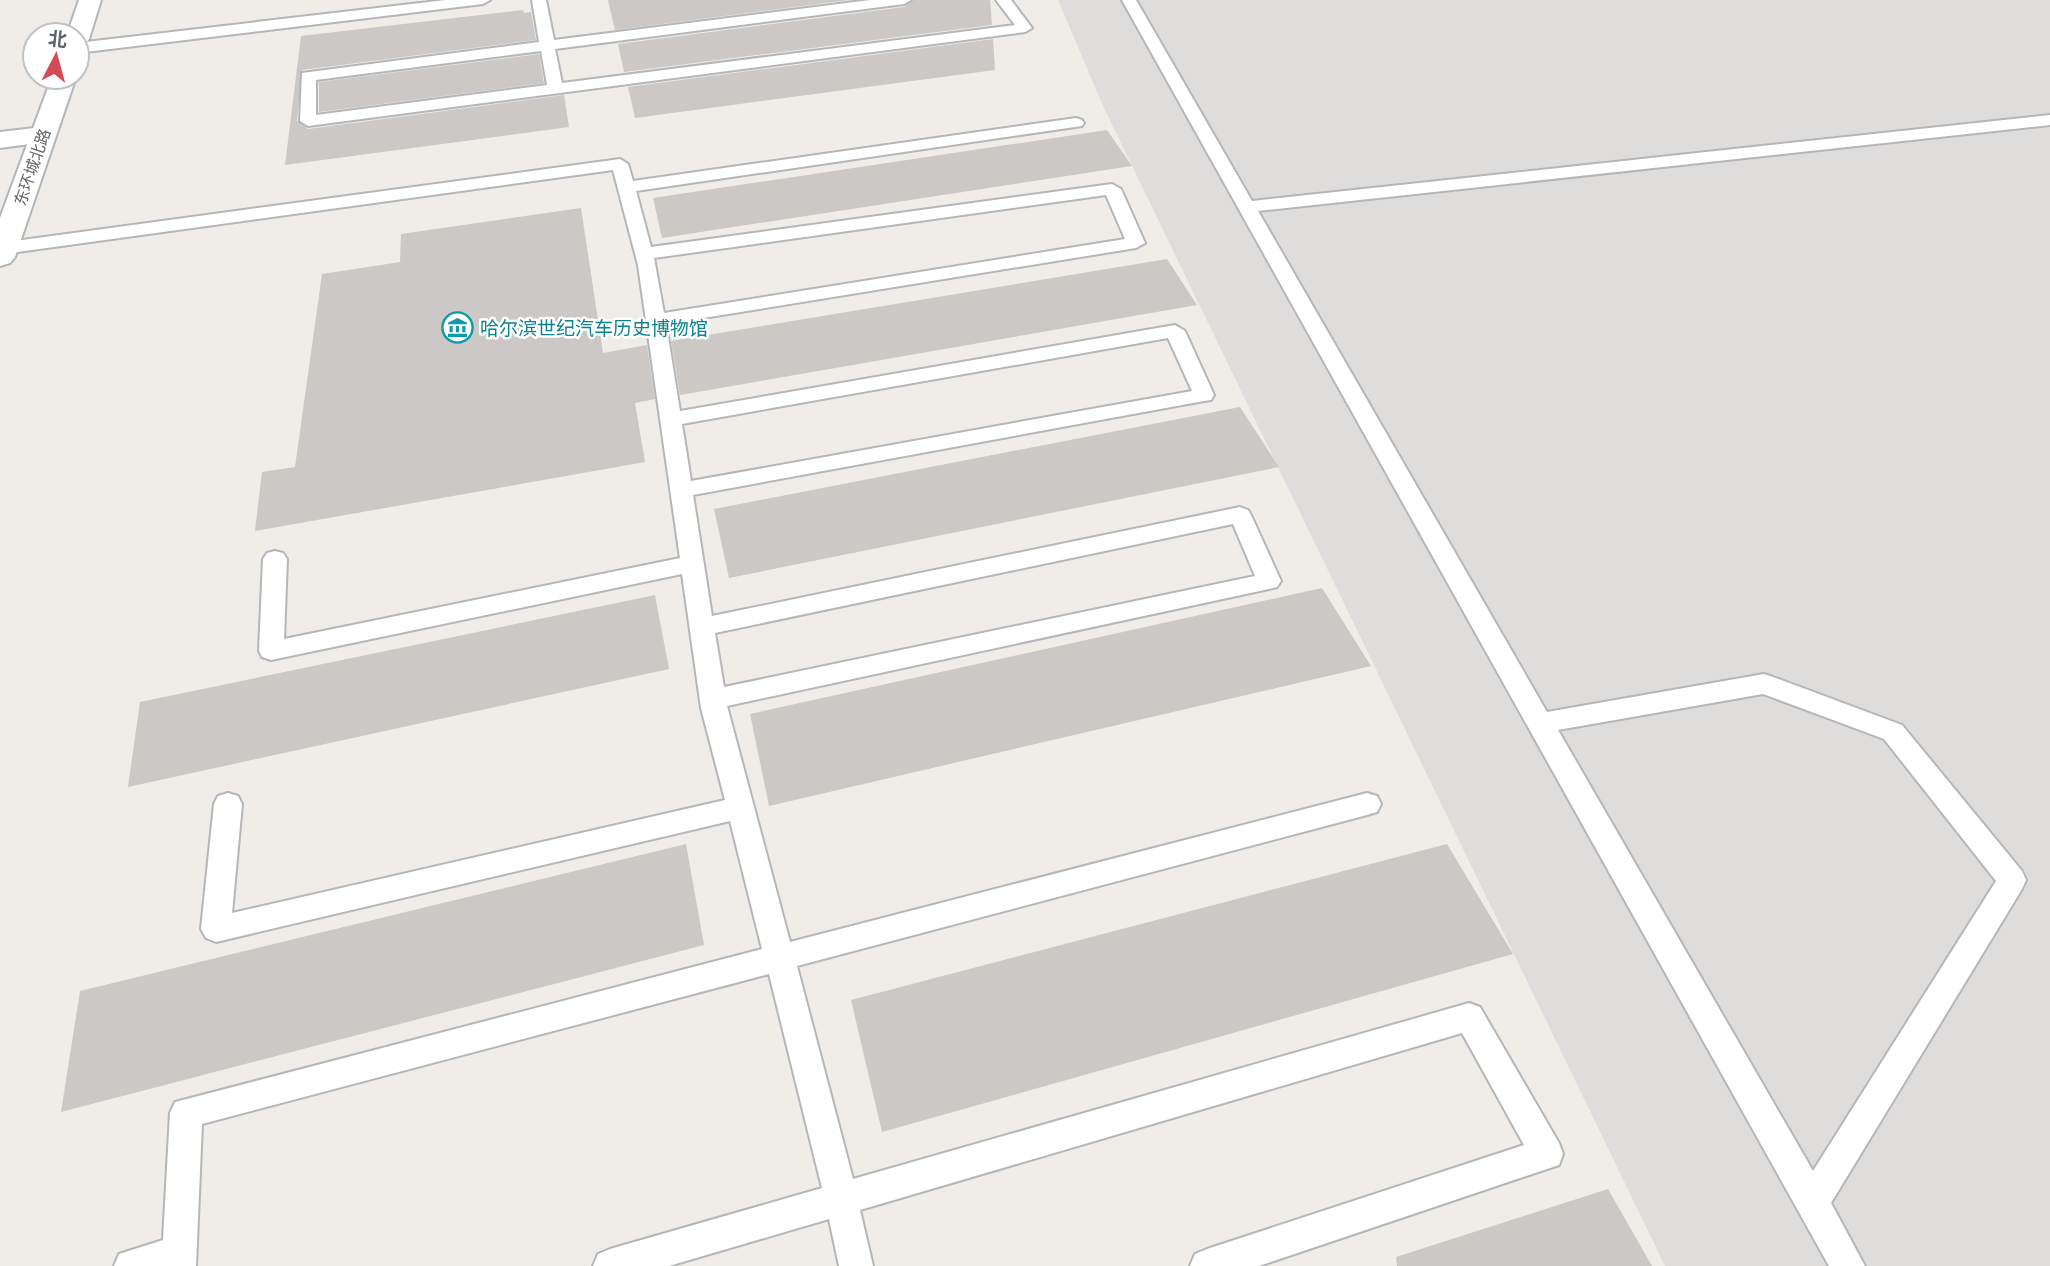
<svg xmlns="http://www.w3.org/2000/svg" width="2050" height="1266" font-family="Quicksand,'Noto Sans SC',sans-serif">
<rect width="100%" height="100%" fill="#f0ede9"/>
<path fill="#dfdddb" d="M1058,0h992v1266h-385l-562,-1160z"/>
<path fill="#cbc8c5" d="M608,0h241l-234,30z
M913,0h77l2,25 -368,47 -6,-28 286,-37z
M523,10l1,3 7,-1 5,28 -234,30 -5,51 11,8 256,-34 5,32 -284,38 16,-129z
M993,39l2,31 -360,48 -7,-31z
M539,54l5,29 -225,29v-30z
M1107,130l25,36 -470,72 -9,-40z
M581,208l22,145 44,-8 8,54 -20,4 10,59 -390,69 7,-59 33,-5 27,-193 78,-12 1,-28z
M1167,259l30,46 -517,90 -9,-54z
M1240,407l39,60 -550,111 -15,-69z
M1322,588l49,78 -602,140 -19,-92z
M655,595l14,74 -541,118 12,-85z
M686,844l18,101 -643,167 19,-121z
M1447,844l66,110 -631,178 -31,-132z
M1608,1189l44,77h-255l-1,-9z"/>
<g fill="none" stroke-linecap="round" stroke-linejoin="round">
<defs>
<path id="service" d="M446,0h44l-7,4 -406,49v-10z
M532,0h14l8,40 316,-40h41l-7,4 -349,45 7,34 453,-58 -19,-25h15l21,28 -7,4 -717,94 -8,-5 2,-48 237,-31zM541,51l6,34 -231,30v-35z
M1122,0h14l116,201 798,-86v10l-792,86 289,501 217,-38 9,3 129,48 120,146 4,9 -4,9 -191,314 34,63h-36zM1763,694l121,45 112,142 -183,290 -255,-441z
M1076,118l6,2 2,3 -2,3 -446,65 15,56 461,-63 9,5 24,54 -9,5 -470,76 14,87 495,-86 10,6 29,64 -3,5 -7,1 -511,94 19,121 528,-109 8,3 3,5 30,66 -4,6 -8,2 -542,117 63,236 577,-149 10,3 4,8 -4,8 -10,3 -570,151 56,213 616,-176 11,4 79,136 4,11 -4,11 -300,101h-69l5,-12 12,-5 317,-104 -62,-112 -602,177 13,56h-34l-10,-47 -160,47h-76l5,-12 12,-5 212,-61 -53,-214 -567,150 -6,142h-82l5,-12 44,-14 7,-127 5,-11 587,-153 -32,-128 -514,121 -10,-4 -5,-9 13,-125 4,-8 10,-3 10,3 4,8 -10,109 493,-113 -24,-92 -19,-134 -411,86 -9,-3 -3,-6 4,-92 4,-6 8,-2 8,2 4,6 -3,80 396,-81 -42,-293 -25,-95 -610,84 -3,-1v-10l620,-84 8,5 5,17zM1106,195l19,44 -461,74 -10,-55zM1168,338l24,53 -501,90 -9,-57zM1233,524l22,52 -531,111 -9,-54z"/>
<path id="minor" d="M43,127l9,2 4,6 -4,6 -52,7v-16z"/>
<path id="secondary" d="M79,0h22l-12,39 -4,5 -8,2v-11h-10z
M52,77h24l-61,180 -5,6 -10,3v-48z"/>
</defs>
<use href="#service" stroke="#b4b6b9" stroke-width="4"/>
<use href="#minor" stroke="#b4b6b9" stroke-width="4"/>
<use href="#secondary" stroke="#b3b6b9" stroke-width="4"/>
<use href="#service" fill="#fff" fill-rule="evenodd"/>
<use href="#minor" fill="#fff" fill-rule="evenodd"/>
<use href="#secondary" fill="#fff" fill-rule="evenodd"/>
</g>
<defs>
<symbol id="museum-ring" viewBox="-11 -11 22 22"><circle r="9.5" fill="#fff" stroke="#0f9aa8" stroke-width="1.5"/><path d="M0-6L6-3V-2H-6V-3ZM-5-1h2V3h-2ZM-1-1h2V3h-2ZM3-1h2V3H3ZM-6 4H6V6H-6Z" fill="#0f9aa8"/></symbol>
</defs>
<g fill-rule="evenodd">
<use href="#museum-ring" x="440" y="310" width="35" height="35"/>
</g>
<g text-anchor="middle" stroke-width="5" stroke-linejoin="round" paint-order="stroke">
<g font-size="16" fill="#606467" stroke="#fff">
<text transform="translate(32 167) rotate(-71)" y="6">东环城北路</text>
</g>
<g font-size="19" fill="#0d838f" stroke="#fff" text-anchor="start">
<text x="480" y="335">哈尔滨世纪汽车历史博物馆</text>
</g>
</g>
<g transform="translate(56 56) rotate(6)"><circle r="33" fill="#ffffff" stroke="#bfc1c2" stroke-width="2"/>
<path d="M0-5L12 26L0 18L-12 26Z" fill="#d44b58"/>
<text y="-10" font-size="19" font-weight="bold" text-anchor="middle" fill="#606467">北</text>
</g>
</svg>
